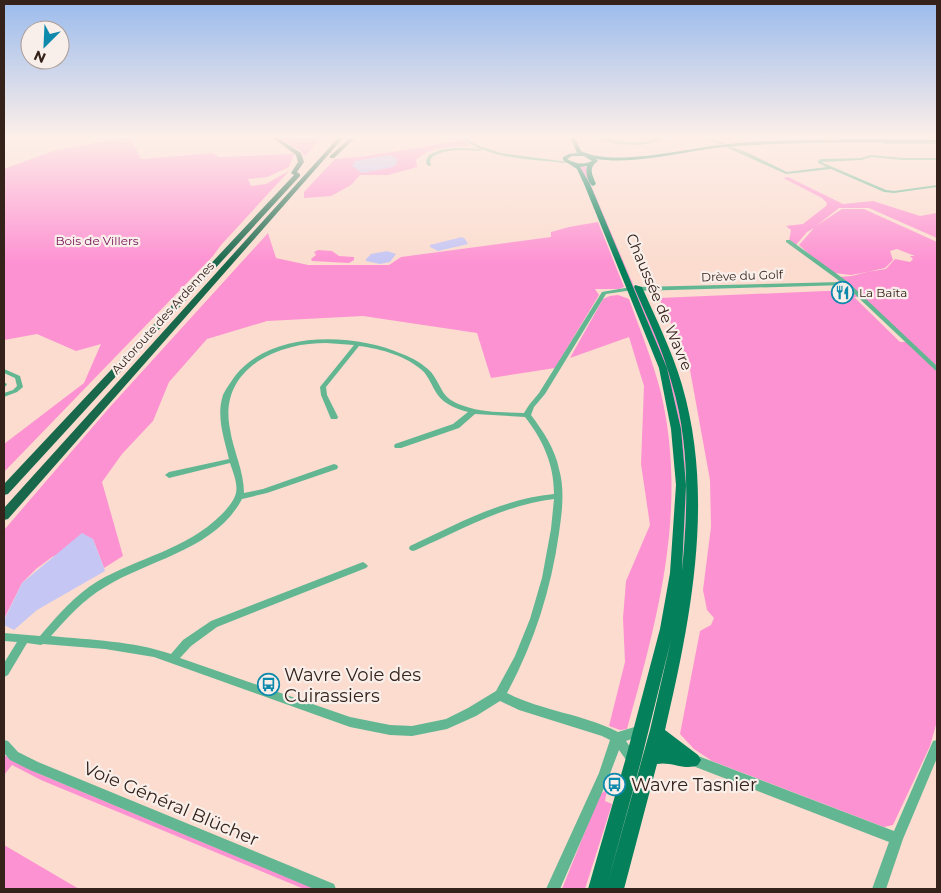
<svg xmlns="http://www.w3.org/2000/svg" width="941" height="893" font-family="Montserrat,sans-serif">
<rect width="100%" height="100%" fill="#fbdccf"/>
<path fill="#fd92d2" fill-rule="evenodd" d="M121,138h14l-4,1 10,20 72,-6 6,4 75,-3 -5,13 -22,10 -19,2 3,7 15,-2 23,-13 -68,74 -8,11 -209,216v-28l80,-61 17,-39 -25,7 -39,-17 -33,6v-171l52,-19z
M279,138h43l-17,18 -5,-6z
M463,140l7,6c-19,0 -39,0 -54,14l1,7 -29,8h-28l-9,10 -20,11 -27,2v-6l31,-33 32,-3z
M580,167h6l1,9 48,113 7,11c11,29 24,57 31,86 17,63 14,125 9,189 3,-53 6,-106 -4,-159 -8,-43 -25,-82 -42,-122 -16,-38 -33,-77 -49,-115z
M788,177l55,27 30,-3 47,15 17,-3v25l-68,-30h-30l-23,18 26,-17h22l73,33v479l-7,25 -37,79 -9,2 -172,-66 -18,-12 -14,-15 20,-103 11,-6 3,-7 -7,-8 -4,-20 8,-63 -1,-47 -22,-121 -29,-61 190,-8 -50,-45 15,-17 -7,4 -11,13 -7,-4 2,-11 -5,-4 17,-2 23,-18 1,-3 -5,-5 -39,-20zM897,249l18,7h-5l3,3 -3,3 -15,-3 -9,10 -19,3 18,-4 8,-8 -3,-9zM867,272l-15,4 -13,1 67,65h-6l-46,-45h4l-24,-24 17,2z
M598,222l26,65 -5,2h-24l4,6 -44,73 -64,10 -14,-45 -114,-17 -96,5 -60,18 -38,43 -16,39 -31,33 -20,28 21,74 -19,12 -11,-29 -41,18 -16,12 -14,14 -18,36v-89l105,-122 159,-175 8,25 32,7h81l12,-8 150,-20v-5l18,-5z
M318,250l14,1 7,5 15,1v3l-5,3 -37,-2 -1,-2 5,-4 -2,-3z
M618,295l11,4c11,31 24,62 32,94 27,116 -3,224 -34,336l-7,1 -11,-4 16,-64 -2,-44 3,-37 24,-56 -9,-61 3,-78 -15,-49 -59,21 33,-59 7,-3z
M4,755l33,18 278,116h-11l-263,-109 -29,-15 -8,10z
M607,790l-2,11 7,3 -27,85h-23l38,-95z
M4,845l75,44h-75z"/>
<path fill="#c6c6f4" d="M389,155l8,3v6l-4,3 -31,6 -10,-7 3,-5z
M462,237l3,2 3,5 -30,7 -8,-4v-2z
M387,251l9,3 -6,8 -10,2 -14,-3v-2l5,-5z
M82,533l11,6 12,32 -68,39 -23,20 -10,-5 1,-7 17,-35z"/>
<g fill="none" stroke-linecap="round" stroke-linejoin="round">
<path fill="#62b692" fill-rule="evenodd" d="M461,138h4l12,7 24,8 67,9 -2,1c-36,-4 -74,-3 -105,-25z
M597,138c7,-1 14,2 20,3 8,1 17,2 25,1 8,0 16,-5 24,-4 -20,10 -48,8 -69,0z
M703,138h4l23,7 -3,1z
M884,142h53v2h-54z
M728,146l18,6 41,20 40,-5 -9,-4v-2l3,-2 40,-1 10,-3 32,3h34v2h-34l-32,-3 -10,3 -40,2 65,28 8,1 43,-6v2l-43,6 -10,-1 -53,-23 -45,5 -58,-26z
M454,148l26,1 2,1 -2,1c-17,-1 -33,-3 -48,6l-2,4 1,4 -2,1 -2,-1 -1,-4 3,-6 11,-5z
M786,240h4l58,42 89,84v5l-2,-1 -90,-85 -207,6 -3,-2 3,-2 203,-5 -55,-40z
M631,287l3,2 -1,1 -27,4 -61,100 -11,13 -3,8c12,16 24,34 28,54 6,21 3,43 0,64 -8,57 -25,110 -52,160 35,18 76,21 111,39l23,-7 4,1 2,4 -2,4 -19,7 13,19 -2,4 -4,2 -4,-2 -10,-14 -11,29 -48,110h-14l53,-116 11,-33 -8,-4 -83,-26 -19,-9 -24,15 -29,13 -35,7 -22,-1 -40,-8 -196,-70 -49,-8 -62,-5 -2,1 -14,-2 -19,32 -4,2v-14l13,-21 -13,-1v-8l36,3c17,-20 35,-41 58,-55 40,-23 89,-32 123,-66 6,-6 13,-14 15,-22 2,-9 -3,-21 -6,-30l-61,15 -4,-3 4,-3 60,-13c-5,-21 -13,-43 -6,-64 3,-7 8,-13 12,-19 36,-46 119,-43 167,-22 11,4 21,10 29,18 13,17 9,26 33,34 19,7 41,6 60,7l5,-8 10,-12 63,-101zM326,343l28,2 -34,42 1,8 10,24h6l1,-2 -11,-22 -1,-8 33,-41c23,3 48,10 65,26 4,5 7,11 10,17 7,14 20,19 34,23l-15,12 -58,20 -1,2 1,2h6l58,-20 16,-14 50,3c18,23 29,47 29,77 -52,5 -97,30 -144,52l-1,2 1,2 3,1 3,-1c45,-20 88,-45 138,-51l-3,30 -9,49 -12,41 -15,37 -19,35 -28,17 -22,11 -34,7 -22,-1 -40,-8 -170,-59 11,-12 26,-19 149,-59 2,-2 -2,-2 -3,-2 -152,59 -28,19 -12,14c-38,-13 -80,-14 -120,-18 16,-18 33,-37 54,-49 45,-28 110,-37 137,-88l25,-6 70,-24 1,-2 -1,-2 -3,-1 -71,25 -19,4c0,-22 -11,-43 -14,-64 -9,-44 21,-72 62,-82 11,-3 23,-4 34,-4z
M4,369l16,7 3,11 -6,5 -13,5v-4l9,-3 4,-4 -2,-8 -11,-5z
M4,382l3,2 -1,2 -2,1z
M4,740l4,1 10,11 20,10 296,122 2,5h-22l-284,-119 -20,-10 -6,-7z
M937,740v18l-34,81 -17,50h-14l17,-47 -196,-76 -4,-2 -2,-4 2,-4 4,-2 201,77 39,-90z"/>
<path fill="#04805b" fill-rule="evenodd" d="M571,138h4l6,13c33,16 103,-2 139,-6 18,-2 36,-4 53,-4 55,-2 110,-2 164,-1v2c-71,1 -142,-1 -213,5 -42,4 -85,18 -128,12l2,2c-10,7 -6,13 -2,23l-3,2c-5,-3 -8,-14 -6,-20l-7,1 10,17 77,184 14,61 5,56 -4,86c6,-63 8,-127 -10,-187 -9,-34 -24,-65 -38,-97l1,-2 7,2c14,32 30,64 40,98 33,113 9,233 -17,345l33,25 3,5 -3,5c-13,6 -27,-4 -41,-1l-33,125h-18l44,-159 21,-90 -30,121 -35,128h-18l37,-128 35,-132 10,-56 6,-88 -5,-56 -12,-61 -75,-184 -7,-15 -14,-9v-3l6,-3 8,-1zM572,156h12l8,5c-8,4 -16,3 -25,-2z"/>
<path fill="#1a684c" fill-rule="evenodd" d="M273,138h5l23,15 3,9 -7,10 3,2v2l-292,318 -4,1v-11l290,-309 -3,-2 7,-11 -2,-7z
M338,138h5l-335,381 -4,1v-12z
M350,138h5l-21,20h-4v-2z"/>
</g>
<linearGradient id="sky" x2="0" y2="1"><stop stop-color="#9abbed"/><stop offset="0.52" stop-color="#fdefe9"/><stop offset="1" stop-color="#fdefe9" stop-opacity="0"/></linearGradient>
<rect width="941" height="263" fill="url(#sky)"/>
<defs>
<symbol id="restaurant-ring" viewBox="-11 -11 22 22"><circle r="9.5" fill="#f9efea" stroke="#0d89ac" stroke-width="1.5"/><path d="M-5-6h1v4h1v-4h1v4h1v-4h1v5L-1.5 .5V6h-2V.5L-5-1ZM5-6V6H3V1.5H1.5Q1.5-4 5-6Z" fill="#0d89ac"/></symbol>
<symbol id="bus-ring" viewBox="-11 -11 22 22"><circle r="9.5" fill="#f9efea" stroke="#0d89ac" stroke-width="1.5"/><path d="M-5-6H5V4H4V6H2V4H-2V6H-4V4H-5ZM-3.5-4V0h7V-4ZM-3.5 1.2v1.5H-2V1.2ZM2 1.2v1.5H3.5V1.2Z" fill="#0d89ac"/></symbol>
</defs>
<g fill-rule="evenodd">
<use href="#restaurant-ring" x="830" y="280" width="25" height="25"/>
<use href="#bus-ring" x="256" y="672" width="25" height="25"/>
<use href="#bus-ring" x="602" y="772" width="25" height="25"/>
</g>
<g text-anchor="middle" stroke-width="4.5" stroke-linejoin="round" paint-order="stroke">
<g font-size="12" fill="#761057" stroke="#f9efea">
<text x="97" y="245">Bois de Villers</text>
</g>
<g font-size="12" fill="#35221a" stroke="#f9efea">
<text transform="translate(742 276) rotate(-2)" y="4">Drève du Golf</text>
<text transform="translate(163 318) rotate(-48)" y="4">Autoroute des Ardennes</text>
</g>
<g font-size="12" fill="#35221a" stroke="#f9efea" text-anchor="start">
<text x="859" y="297">La Baïta</text>
</g>
<g font-size="15" fill="#35221a" stroke="#f9efea">
<text transform="translate(659 302) rotate(67)" y="5">Chaussée de Wavre</text>
</g>
<g font-size="18" fill="#35221a" stroke="#f9efea" text-anchor="start">
<text x="284" y="681">Wavre Voie des<tspan x="284" dy="21">Cuirassiers</tspan></text>
<text x="631" y="791">Wavre Tasnier</text>
</g>
<g font-size="18" fill="#35221a" stroke="#f9efea">
<text transform="translate(171 804) rotate(23)" y="6">Voie Général Blücher</text>
</g>
</g>
<rect width="941" height="893" fill="none" stroke="#35221a" stroke-width="10"/>
<g transform="translate(45 45) rotate(204)"><circle r="24" fill="#f9efea" stroke="#ab9d97"/>
<path d="M0-4L9 19L0 12L-9 19Z" fill="#0d89ac"/>
<text y="-8" font-size="14" font-weight="bold" text-anchor="middle" fill="#35221a">N</text>
</g>
</svg>
